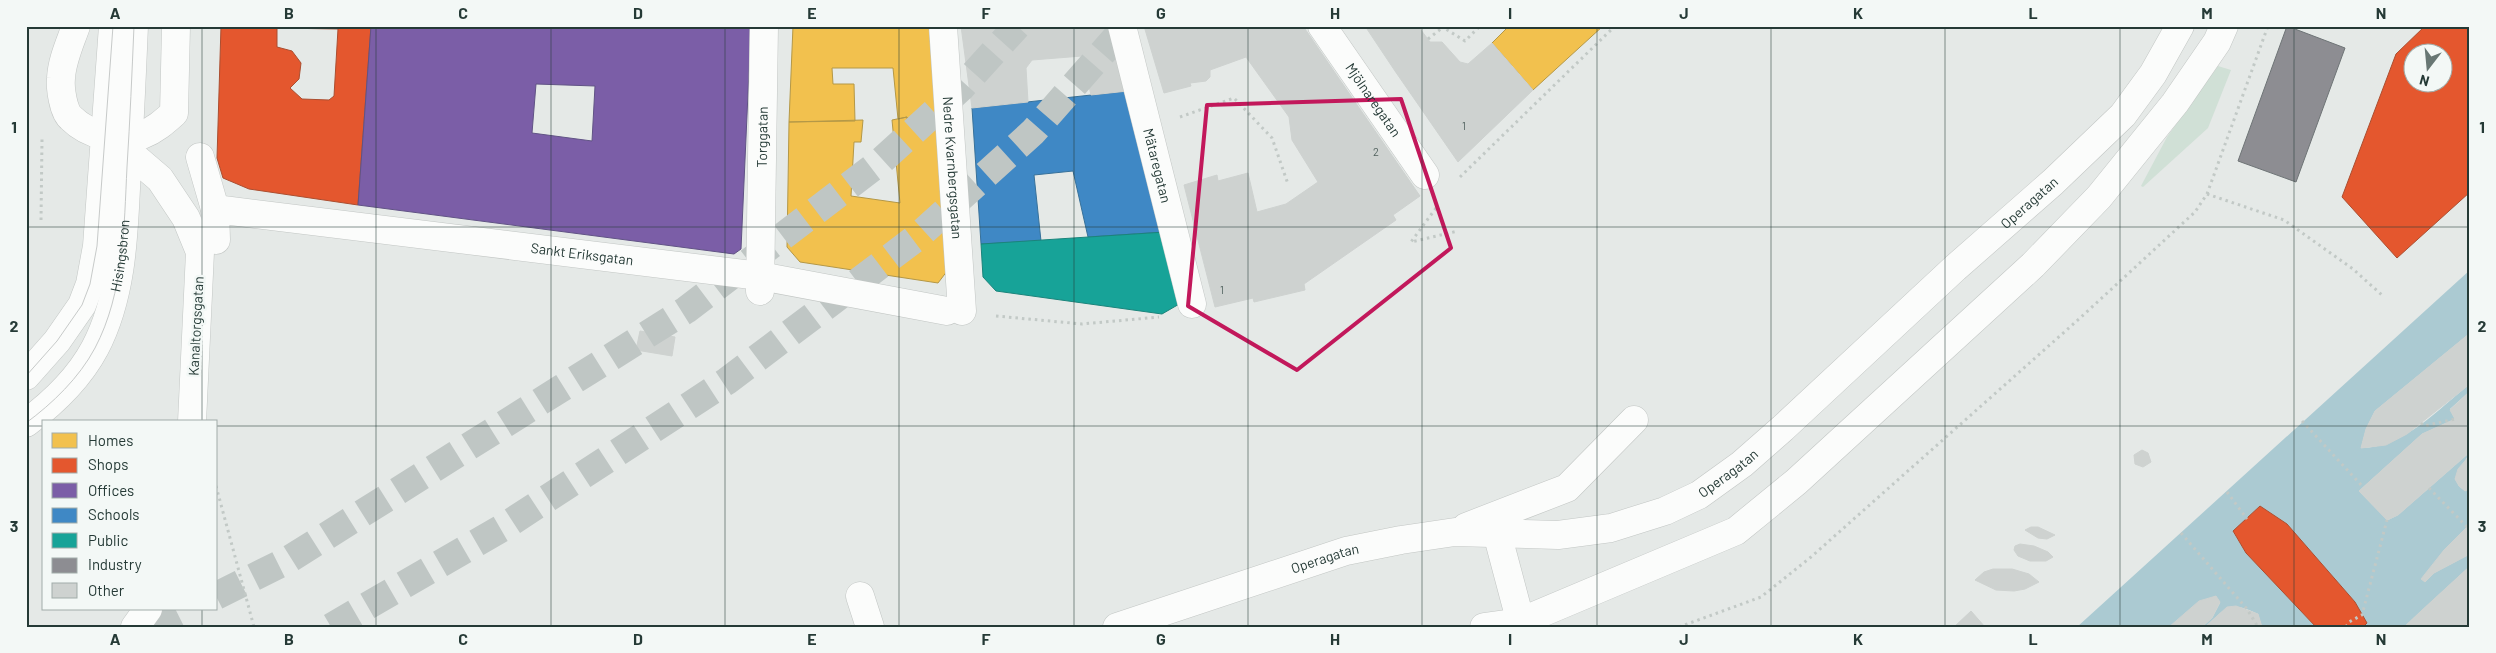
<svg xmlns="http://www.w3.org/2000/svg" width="2496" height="653" font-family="Barlow,sans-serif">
<rect width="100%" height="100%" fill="#e5e9e7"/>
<path fill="#d0e0d6" d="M2218,66l13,4 -23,58 -65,59 -2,-1 26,-49z"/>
<path fill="#abcad2" d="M2470,270v63l-95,78 -9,18 -5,19c43,0 77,-39 109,-64v7l-20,18 5,10 -33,15 -63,57 29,29 10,-5 72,-63 -15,27 4,7 6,5 5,-2v35l-26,26 -19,31 9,-8 36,-19v12l-66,61h-41l4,-4 -12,-21 -68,-78 -27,-18 -27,26 13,21 70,74h-54l-4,-13c-29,-14 -31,-7 -53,13h-3l10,-9 8,-15 -5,-7 -46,31h-92z"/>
<path fill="#f2c14e" stroke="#b49847" d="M793,26h136l9,96 -30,2 -1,-7 -9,2 -5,-51h-61l1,16h21l1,37 -66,1z
M1509,26h94l-70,64 -41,-47z
M907,117l1,7 30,-2 13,144 -13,17 -138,-21 -13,-15 2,-125 74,-2 -2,22h-7l-3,54 49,7 -8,-83z"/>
<path fill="#e4572e" stroke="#ab4e30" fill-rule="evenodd" d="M221,26h150l-13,179 -109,-16 -26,-11 -6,-20zM277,28l61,1 -4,67 -5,4 -27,-1 -12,-11 9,-9 2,-16 -9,-12 -15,-4z
M2425,26h45v166l-73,66 -55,-61 54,-143zM2414,52h30v30h-30z
M2260,506l27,18 68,78 12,21 -4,4h-47l-70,-74 -13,-22z"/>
<path fill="#7b5ea7" stroke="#615385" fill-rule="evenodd" d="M371,26h380l-10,223 -7,5 -376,-49zM536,84l59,2 -3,55 -60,-8z"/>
<path fill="#3f88c5" stroke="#37719a" d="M1128,91l37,141 -77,5 -15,-66 -39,4 7,66 -60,3 -9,-136z"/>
<path fill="#17a398" stroke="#1b847b" d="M1165,232l16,71 -19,11 -166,-23 -13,-14 -2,-33z"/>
<path fill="#8d8d92" stroke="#6e7476" d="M2287,26l58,22 -49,134 -58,-21z"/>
<path fill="#ced2d0" stroke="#ced2d0" d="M961,26h152l15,65 -37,4 -9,-39 -50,4 -6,8 2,34 -56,6z
M1144,26h159l50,73 -61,41 -3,-23 -43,-60 -36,13v7l-4,4 -16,2 1,3 -27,7z
M1365,26h53l12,16 -35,29z
M1430,42h12l18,20 8,2 24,-21 41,47 -75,72 -63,-91z
M1353,99l67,97 -27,19 3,5 -92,64 1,6 -51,12 -1,-4 -38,9 -31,-122 33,-10 1,6 30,-8 9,39 29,-8 32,-22 -26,-42z
M640,331l35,6 -3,19 -36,-6z
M2470,333v51l-63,50 -21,11 -25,3 5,-19 9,-18z
M2470,391v61l-72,63 -11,5 -28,-29 63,-57 33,-15 -5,-9z
M2142,450l6,3 3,9 -8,5 -8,-3 -1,-9z
M2470,455v34l-5,2 -6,-5 -4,-7 3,-10z
M2470,524v30l-36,19 -9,9 -4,-3 23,-29z
M2031,527h7l17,8 -8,4 -9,-1 -13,-8z
M2020,544l14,2 14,6 5,5 -7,4h-16l-12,-5 -4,-6 1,-4z
M2470,566v61h-66l17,-16z
M1993,569h19l17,5 10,8 -14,7 -11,2 -18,-1 -21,-10 9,-8z
M2216,596l4,6 -8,16 -10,9h-33l30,-26z
M2236,606l22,8 4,13h-57l22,-20z
M1971,611l14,16h-31z"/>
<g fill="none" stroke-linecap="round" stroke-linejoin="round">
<path stroke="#bfc6c4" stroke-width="28" stroke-dasharray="28 14" stroke-linecap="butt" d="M216,596l72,-36 398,-250 194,-148 81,-74 56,-62
M153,627l36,-18
M331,627l171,-99 225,-147 189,-143 117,-106 93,-106"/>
<defs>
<g id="minor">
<path d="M76,26c-6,17 -14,34 -15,52 -1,9 2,34 10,40 17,17 48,25 71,17 13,-5 22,-13 32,-22l2,-87"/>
<path id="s1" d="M943,26l19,285"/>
<path id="s2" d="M1122,26l70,278"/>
<path id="s3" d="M1322,26l103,149"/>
<path d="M118,143l42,36 26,39 14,34 -8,170"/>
<path id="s4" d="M200,157l15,52 545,67 187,35"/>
<path d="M215,209l1,31"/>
<path id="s5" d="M760,291l4,-265"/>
<path d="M26,376l31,-35 25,-36 8,-21 7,-38 16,-220"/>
<path id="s6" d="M26,423c27,-20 53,-45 69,-75 29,-55 29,-121 32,-181 3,-47 5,-94 7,-141"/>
<path d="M1466,527l101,-39 67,-68"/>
<path d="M1497,533l25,94"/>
<path d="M860,596l10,31"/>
<path d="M135,627l13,-18"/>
<path id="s7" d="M1117,627l229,-76 55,-11 54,-8 103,3 53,-7 54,-17 34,-16 43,-31 41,-36 172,-160 98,-86 70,-67 30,-41 27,-48"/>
<path d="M1484,627l36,-5 216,-91 60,-49 237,-217 66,-68 76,-94 42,-61 7,-16"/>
</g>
</defs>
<use href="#minor" stroke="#c2c6c4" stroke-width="29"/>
<path stroke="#c2c9c6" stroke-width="3" stroke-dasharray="2.5 4" stroke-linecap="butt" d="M1441,26l24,15 15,-15
M1428,39l14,-11
M1180,117l54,-19 38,40 16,46
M1460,177l155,-151
M2207,194l77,26 69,49 30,27
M1436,208l-25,34 47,-11
M41,220l1,-81
M996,316l86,8 77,-7
M2302,421l61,66
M2421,423l3,3 31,-7
M216,486l38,141
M2429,488l41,42
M2227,492l20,27
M2181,533l66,76 11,18
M1679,627l82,-30 50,-40 268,-238 116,-107 12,-18 61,-168
M2346,627l3,-5 13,-7 25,-95"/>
<use href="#minor" stroke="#fbfcfb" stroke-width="28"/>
<path stroke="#c7cac9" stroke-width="1" d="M26,376l31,-35 25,-36 8,-21 7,-38 16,-220
M26,423c27,-20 53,-45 69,-75 29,-55 29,-121 32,-181 3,-47 5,-94 7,-141"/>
</g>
<path fill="none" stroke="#c2185b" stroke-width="4" stroke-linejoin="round" d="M1401,99l50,149 -154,122 -109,-64 19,-201z"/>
<path fill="none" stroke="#253a36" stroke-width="1" stroke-opacity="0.55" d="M202,26v396M376,26v601M551,26v601M725,26v601M899,26v601M1074,26v601M1248,26v601M1422,26v601M1597,26v601M1771,26v601M1945,26v601M2120,26v601M2294,26v601M26,227h2444M26,426h18M216,426h2254M202,609v18"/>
<g text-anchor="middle" stroke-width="5" stroke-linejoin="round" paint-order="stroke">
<g font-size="11" fill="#50615d">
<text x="1464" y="130">1</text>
<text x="1376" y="156">2</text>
<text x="1222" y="294">1</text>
</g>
<g font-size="14" fill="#253a36" stroke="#f3f8f6">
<text dy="5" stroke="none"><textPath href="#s3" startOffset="90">Mjölnaregatan</textPath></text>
<text dy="5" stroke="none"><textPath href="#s5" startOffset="154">Torggatan</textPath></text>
<text dy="5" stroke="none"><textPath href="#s2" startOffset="144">Mätaregatan</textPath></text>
<text dy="5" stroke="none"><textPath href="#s1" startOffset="142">Nedre Kvarnbergsgatan</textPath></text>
<text dy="5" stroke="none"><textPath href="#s7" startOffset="1044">Operagatan</textPath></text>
<text dy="5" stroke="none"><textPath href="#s4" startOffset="424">Sankt Eriksgatan</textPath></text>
<text dy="5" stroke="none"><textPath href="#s6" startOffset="199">Hisingsbron</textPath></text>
<text transform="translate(196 326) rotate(-87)" y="5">Kanaltorgsgatan</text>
<text dy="5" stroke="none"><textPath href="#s7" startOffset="639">Operagatan</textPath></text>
<text dy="5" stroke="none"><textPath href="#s7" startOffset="219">Operagatan</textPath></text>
</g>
</g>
<rect width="2496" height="653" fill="none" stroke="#f3f8f6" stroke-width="55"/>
<rect x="42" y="420" width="175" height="190" fill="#f3f8f6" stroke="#a1aca9"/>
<rect x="52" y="433" width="25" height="15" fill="#f2c14e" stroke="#a1aca9"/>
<text x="88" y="446" font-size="15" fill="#253a36">Homes</text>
<rect x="52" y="458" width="25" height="15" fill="#e4572e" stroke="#a1aca9"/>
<text x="88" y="470" font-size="15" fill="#253a36">Shops</text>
<rect x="52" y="483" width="25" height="15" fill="#7b5ea7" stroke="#a1aca9"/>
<text x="88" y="496" font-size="15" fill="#253a36">Offices</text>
<rect x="52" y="508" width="25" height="15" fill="#3f88c5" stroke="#a1aca9"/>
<text x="88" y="520" font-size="15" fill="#253a36">Schools</text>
<rect x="52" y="533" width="25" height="15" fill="#17a398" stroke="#a1aca9"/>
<text x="88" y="546" font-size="15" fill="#253a36">Public</text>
<rect x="52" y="558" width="25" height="15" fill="#8d8d92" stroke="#a1aca9"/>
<text x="88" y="570" font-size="15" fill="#253a36">Industry</text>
<rect x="52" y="583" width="25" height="15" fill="#ced2d0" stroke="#a1aca9"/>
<text x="88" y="596" font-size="15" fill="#253a36">Other</text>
<g transform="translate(2428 68) rotate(196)"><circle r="24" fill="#f3f8f6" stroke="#a1aca9"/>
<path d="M0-4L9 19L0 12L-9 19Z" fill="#687774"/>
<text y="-8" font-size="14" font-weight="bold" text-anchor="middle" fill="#253a36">N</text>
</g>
<rect x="28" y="28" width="2440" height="598" fill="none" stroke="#253a36" stroke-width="2"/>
<g font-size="16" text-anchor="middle" font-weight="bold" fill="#253a36">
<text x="115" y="19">A</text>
<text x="289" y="19">B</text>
<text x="463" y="19">C</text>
<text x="638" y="19">D</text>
<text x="812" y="19">E</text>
<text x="986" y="19">F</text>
<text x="1161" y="19">G</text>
<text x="1335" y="19">H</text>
<text x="1510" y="19">I</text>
<text x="1684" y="19">J</text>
<text x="1858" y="19">K</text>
<text x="2033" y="19">L</text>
<text x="2207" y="19">M</text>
<text x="2381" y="19">N</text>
<text x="14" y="133">1</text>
<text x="2482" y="133">1</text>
<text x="14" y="332">2</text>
<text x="2482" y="332">2</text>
<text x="14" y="532">3</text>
<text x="2482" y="532">3</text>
<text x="115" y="645">A</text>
<text x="289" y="645">B</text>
<text x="463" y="645">C</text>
<text x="638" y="645">D</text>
<text x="812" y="645">E</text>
<text x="986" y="645">F</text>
<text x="1161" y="645">G</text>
<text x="1335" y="645">H</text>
<text x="1510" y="645">I</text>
<text x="1684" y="645">J</text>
<text x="1858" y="645">K</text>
<text x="2033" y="645">L</text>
<text x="2207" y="645">M</text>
<text x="2381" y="645">N</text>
</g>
</svg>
